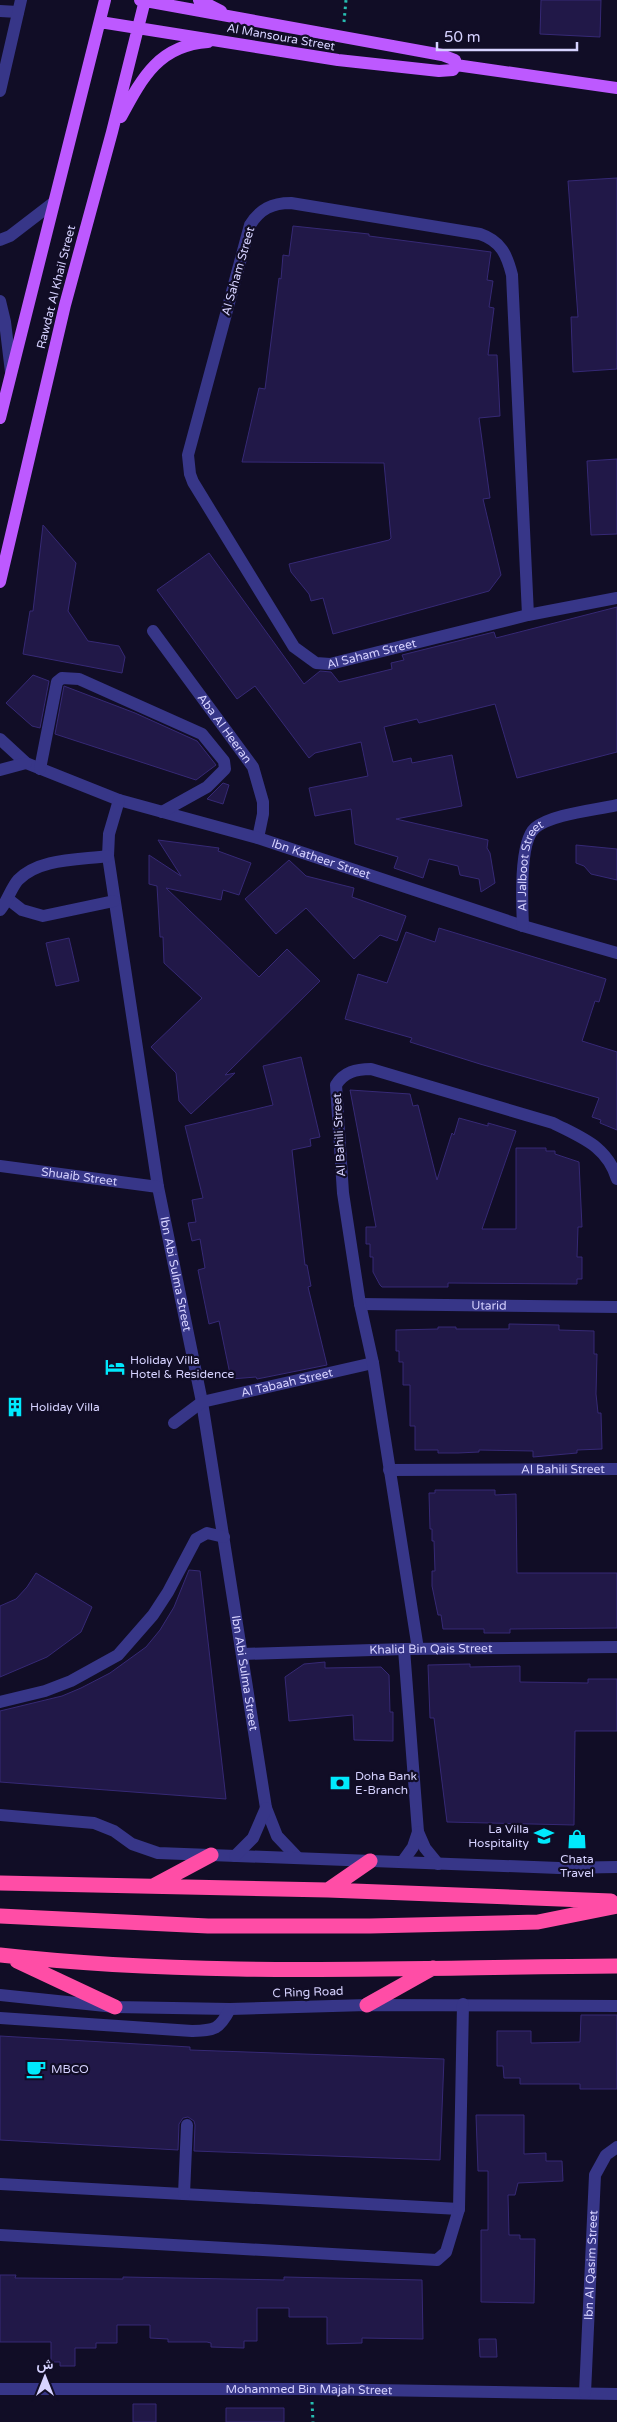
<svg xmlns="http://www.w3.org/2000/svg" width="617" height="2422" font-family="'Varela Round',Vazirmatn,sans-serif">
<rect width="100%" height="100%" fill="#110d26"/>
<path fill="#211848" stroke="#362975" d="M541,0h60l-1,37 -60,-3z
M617,178v191l-44,3 -2,-55h7l-10,-136z
M293,226l76,8v2l122,16 -4,28 6,1 -4,26 5,1 -6,47h9l3,61 -21,2 11,80 -7,1 18,76 -12,16 -156,43 -10,-36 -12,3 -2,-7 -18,-22 -2,-8 100,-24 2,-2 -7,-75 -142,-1 17,-74 6,1 14,-111 2,1 2,-24 6,1z
M617,459v75l-26,1 -4,-74z
M43,525l33,38 -8,48 20,30 31,5 6,11 -3,16 -99,-19 7,-43h3z
M209,553l95,131 16,-13 11,1 8,10 53,-13 -1,-6 13,-3 -2,-5 92,-23 2,6 121,-31v145l-100,26 -22,-74 -76,19 -2,-4 -33,8 9,35 18,-4 1,5 40,-8 10,51 -66,13 92,21 -1,8 3,5 5,30 -14,9 -2,-13 -19,-4 -2,-9 -29,-7 -6,19 -29,-10 4,-11 -43,-13 -4,-35 -36,7 -6,-28 59,-12 -7,-34 -46,11 -6,5 -54,-72 -18,13 -80,-109z
M33,675l16,6 -9,47 -8,-2 -26,-23z
M64,686l71,27 62,28 19,24 -20,15 -141,-46z
M223,783l6,2 -6,19 -16,-5z
M158,840l61,8 -1,3 33,12 -12,32 -16,-5 -2,10 -55,-12 93,89 28,-28 33,32 -95,94 10,-2 -44,41 -12,-13 -3,-28 -25,-26 51,-49 -38,-35 -1,-26h-3l-3,-51 -8,-2v-29l32,21z
M576,845l41,4v31l-26,-6 -7,-8 -8,-3z
M289,860l17,16 48,12 -2,9 54,19 -9,25 -17,-6 -26,24 -48,-51 -30,26 -31,-35z
M439,928l167,51 -7,23 -4,-1 -13,40 35,11v78l-17,-7 1,-3 -9,-3 7,-19 -119,-34 -70,-22 2,-4 -67,-19 13,-45 29,9 19,-51 29,10z
M69,938l10,43 -23,5 -10,-43z
M301,1057l19,80 -10,2 1,7 -19,4 13,115h2l4,21 -3,1 19,78 -70,14 -1,-2 -25,2 -12,-58 -10,3 -11,-54 7,-2 -5,-29 -8,2 -4,-18 8,-1 -4,-22 11,-2 -18,-72 88,-21 -10,-39z
M350,1090l60,4 3,12 5,-1 19,75 15,-47 2,2 5,-17 29,8v-3l28,8 -34,98h34v-81h30v3h9v3l24,8 3,65h-4l-1,30h5v22h-5v5l-129,-1v4h-66l-2,-2 -7,-13v-15h-3v-13h-4v-17h10z
M509,1324l50,1v5l35,1v23h3l-1,40 2,19h3l1,36 -25,1v3l-44,4v-6l-54,-1v2l-21,1h-20v-3h-23v-24h-5v-41h-7v-23h-4v-11h-3v-21l42,-1v-2h18v2h53z
M435,1490h60v5l21,-1 1,79h100v55l-107,1v4h-26v-4h-41l-2,-14h-3l-6,-29v-15h3l-1,-30h-2v-12h-2l-1,-36h6z
M189,1570l11,1 26,228 -226,-17v-71l62,-15 19,-8 29,-15 36,-26 14,-17 14,-23z
M36,1573l56,34 -11,25 -34,25 -47,20v-71l16,-7 11,-12z
M325,1662v6l56,-1 8,8 1,37h3v29l-39,-1 -1,-25 -64,6 -4,-44 19,-13z
M470,1664v3l50,-1v16l68,1v-4h29v52h-42l-1,94 -127,-3 -13,-104h-4l-2,-53z
M581,2015h36v74h-37v-5h-60v-6h-16l-1,-12h-6v-35h34v12l49,-1z
M0,2036l190,11v3l254,9 -4,101 -246,-9 1,-26 -1,-4 -6,-4 -5,1 -4,6 -1,26 -178,-10z
M476,2115h48v39l22,-1v8h16l1,20 -45,2 -3,12h-7l1,40h11v4h15l-1,64 -53,-1v-72h7v-59h-10z
M0,2275h16l-1,3 108,1v-2l161,3v-3l138,3 1,59 -61,-1v5l-35,1v-27h-38v-9h-32v33h-13v7l-33,-1v-4l-4,-1h-39v-3l-18,-1v-13h-33v18h-21v5h-21v18h-15v-4h-9v-20h-51z
M479,2339h17l1,18h-17z
M133,2404h23v18h-23z
M226,2408h58v14h-58z"/>
<g fill="none" stroke-linecap="round" stroke-linejoin="round">
<path stroke="#27beb1" stroke-width="3" stroke-dasharray="2.5 4" stroke-linecap="butt" d="M344,22l2,-22
M312,2402l1,20"/>
<g stroke="#373688" stroke-width="12">
<path d="M0,11l18,1"/>
<path d="M0,91l21,-91"/>
<path d="M0,240l10,-4 43,-33"/>
<path d="M0,301l5,21 6,50"/>
<path id="s1" d="M528,615l-16,-340c-5,-20 -11,-34 -32,-41l-189,-31c-19,0 -31,6 -41,22l-62,230 2,19 3,8 101,165 22,16 14,1 198,-49 89,-17"/>
<path id="s2" d="M153,631l100,136 10,35v12l-5,24"/>
<path id="s3" d="M0,739l26,24 93,37 139,38 265,88 94,27"/>
<path d="M40,769l17,-87 5,-4 17,1 123,55 22,27 1,8 -18,18 -45,25"/>
<path d="M0,770l26,-7"/>
<path id="s4" d="M119,800l-10,34 -1,22 50,331 44,215 64,406 11,28 20,21"/>
<path d="M8,899l14,11 21,6 71,-15"/>
<path d="M0,910c7,-8 11,-22 18,-30 21,-22 61,-20 90,-24"/>
<path id="s5" d="M523,926c-1,-21 -4,-84 12,-98 16,-14 61,-18 82,-23"/>
<path id="s6" d="M0,1166l158,21"/>
<path id="s7" d="M360,1304l257,3"/>
<path id="s8" d="M174,1423l28,-21 171,-39"/>
<path id="s9" d="M389,1470l228,-1"/>
<path d="M404,1649l14,183 7,16 13,16"/>
<path d="M418,1649l-45,-286 -13,-59 -17,-111 -7,-108c8,-13 20,-16 35,-16l182,54c29,15 54,23 64,56"/>
<path id="s10" d="M243,1654l161,-5 213,-2"/>
<path d="M0,1702l45,-11 26,-10 47,-26 35,-40 15,-23 28,-53 11,-6 17,4"/>
<path d="M0,1815l94,8 20,8 18,13 26,9 401,15 58,-1"/>
<path d="M235,1856l18,-18 13,-30"/>
<path d="M403,1861l10,-14 5,-15"/>
<path d="M0,1995l115,12 115,2 137,-4 250,1"/>
<path d="M0,2018l192,13c23,-1 27,-1 38,-22"/>
<path d="M0,2184l459,25"/>
<path d="M184,2194l3,-69"/>
<path d="M0,2235l437,25 9,-8 13,-43 4,-205"/>
<path id="s11" d="M0,2389h312l305,5"/>
<path id="s12" d="M585,2393l10,-218 11,-20 11,-8"/>
</g>
<path stroke="#bd59ff" stroke-width="12" d="M140,0l302,55 13,5 1,5
M199,0l22,11
M100,22l238,38 101,11 14,-1 3,-5
M456,65l161,23
M121,117c21,-39 38,-72 87,-75
M0,418l105,-418
M0,582l65,-277 47,-173 33,-132"/>
<path stroke="#ff4da6" stroke-width="15" d="M0,1883l328,7 283,11
M153,1886l58,-31
M328,1890l42,-29
M0,1916l208,10h162l168,-4 79,-16
M0,1955c205,23 412,12 617,11
M17,1961l98,46
M367,2005l66,-37"/>
</g>
<defs>
<symbol id="hotel-bare" viewBox="-9 -9 18 18"><path d="M-6-4.5h1.5V1H6V5H4.5V3h-9V5H-6ZM-4 0a1.8 1.8 0 1 1 3.6 0ZM.5 0V-2.5h3Q6-2.5 6 0Z" fill="#00e9fd" stroke="#110d26" stroke-width="2.5" paint-order="stroke"/></symbol>
<symbol id="building-bare" viewBox="-9 -9 18 18"><path d="M-4-6H4V6H1V3H-1V6H-4ZM-2.5-4.3h1.7v1.8h-1.7ZM.8-4.3h1.7v1.8H.8ZM-2.5-1h1.7V.8h-1.7ZM.8-1h1.7V.8H.8Z" fill="#00e9fd" stroke="#110d26" stroke-width="2.5" paint-order="stroke"/></symbol>
<symbol id="bank-bare" viewBox="-9 -9 18 18"><path d="M-6-4H6V4H-6ZM0-2.3a2.3 2.3 0 1 0 0 4.6a2.3 2.3 0 1 0 0-4.6Z" fill="#00e9fd" stroke="#110d26" stroke-width="2.5" paint-order="stroke"/></symbol>
<symbol id="school-bare" viewBox="-9 -9 18 18"><path d="M0-5L7-2L0 1L-7-2ZM-4 1L0 2.5L4 1V4Q0 6-4 4Z" fill="#00e9fd" stroke="#110d26" stroke-width="2.5" paint-order="stroke"/></symbol>
<symbol id="shop-bare" viewBox="-9 -9 18 18"><path d="M-5-2.5h2.3a2.7 3.5 0 0 1 5.4 0H5L5.5 6h-11ZM-1.5-2.5h3a1.5 2.3 0 0 0-3 0Z" fill="#00e9fd" stroke="#110d26" stroke-width="2.5" paint-order="stroke"/></symbol>
<symbol id="cafe-bare" viewBox="-9 -9 18 18"><path d="M-5.5-4.5H6V0H3Q3 3.5 0 3.5H-2.5Q-5.5 3.5-5.5 0ZM3-3.2v2h1.7v-2ZM-6 4.5H4V6H-6Z" fill="#00e9fd" stroke="#110d26" stroke-width="2.5" paint-order="stroke"/></symbol>
</defs>
<g fill-rule="evenodd">
<use href="#hotel-bare" x="101" y="1353" width="28" height="28"/>
<use href="#building-bare" x="1" y="1393" width="28" height="28"/>
<use href="#bank-bare" x="326" y="1769" width="28" height="28"/>
<use href="#school-bare" x="530" y="1822" width="28" height="28"/>
<use href="#shop-bare" x="563" y="1825" width="28" height="28"/>
<use href="#cafe-bare" x="22" y="2055" width="28" height="28"/>
</g>
<g text-anchor="middle" stroke-width="4.5" stroke-linejoin="round" paint-order="stroke">
<g font-size="12" fill="#d6d2ff" stroke="#110d26">
<text transform="translate(281 37) rotate(10)" y="4">Al Mansoura Street</text>
<text transform="translate(238 271) rotate(-74)" y="4">Al Saham Street</text>
<text transform="translate(56 287) rotate(-76)" y="4">Rawdat Al Khail Street</text>
<text dy="4" stroke="none"><textPath href="#s1" startOffset="1179">Al Saham Street</textPath></text>
<text dy="4" stroke="none"><textPath href="#s2" startOffset="121">Aba Al Heeran</textPath></text>
<text dy="4" stroke="none"><textPath href="#s3" startOffset="346">Ibn Katheer Street</textPath></text>
<text dy="4" stroke="none"><textPath href="#s5" startOffset="62">Al Jalboot Street</textPath></text>
<text transform="translate(339 1135) rotate(-93)" y="4">Al Bahili Street</text>
<text dy="4" stroke="none"><textPath href="#s6" startOffset="80">Shuaib Street</textPath></text>
<text dy="4" stroke="none"><textPath href="#s4" startOffset="481">Ibn Abi Sulma Street</textPath></text>
<text dy="4" stroke="none"><textPath href="#s7" startOffset="129">Utarid</textPath></text>
<text dy="4" stroke="none"><textPath href="#s8" startOffset="122">Al Tabaah Street</textPath></text>
<text dy="4" stroke="none"><textPath href="#s9" startOffset="174">Al Bahili Street</textPath></text>
<text dy="4" stroke="none"><textPath href="#s10" startOffset="188">Khalid Bin Qais Street</textPath></text>
<text dy="4" stroke="none"><textPath href="#s4" startOffset="886">Ibn Abi Sulma Street</textPath></text>
<text transform="translate(308 1992) rotate(-2)" y="4">C Ring Road</text>
<text dy="4" stroke="none"><textPath href="#s12" startOffset="128">Ibn Al Qasim Street</textPath></text>
<text dy="4" stroke="none"><textPath href="#s11" startOffset="309">Mohammed Bin Majah Street</textPath></text>
</g>
<g font-size="12" fill="#d6d2ff" stroke="#110d26" text-anchor="start">
<text x="130" y="1364">Holiday Villa<tspan x="130" dy="14">Hotel &amp; Residence</tspan></text>
<text x="30" y="1411">Holiday Villa</text>
<text x="355" y="1780">Doha Bank<tspan x="355" dy="14">E-Branch</tspan></text>
<text x="529" y="1833" text-anchor="end">La Villa<tspan x="529" dy="14">Hospitality</tspan></text>
<text x="577" y="1863" text-anchor="middle">Chata<tspan x="577" dy="14">Travel</tspan></text>
<text x="51" y="2073">MBCO</text>
</g>
</g>
<g transform="translate(45 2377)" stroke="#110d26" stroke-width="4" paint-order="stroke">
<path d="M0-4L9 19L0 12L-9 19Z" fill="#d6d2ff"/>
<text y="-8" font-size="14" font-weight="bold" text-anchor="middle" fill="#d6d2ff">ش</text>
</g>
<path d="M437 42v8h140v-8" fill="none" stroke="#d6d2ff" stroke-width="2.5"/>
<text x="444" y="42" font-size="15" fill="#d6d2ff" stroke="#110d26" stroke-width="4" paint-order="stroke">50 m</text>
</svg>
